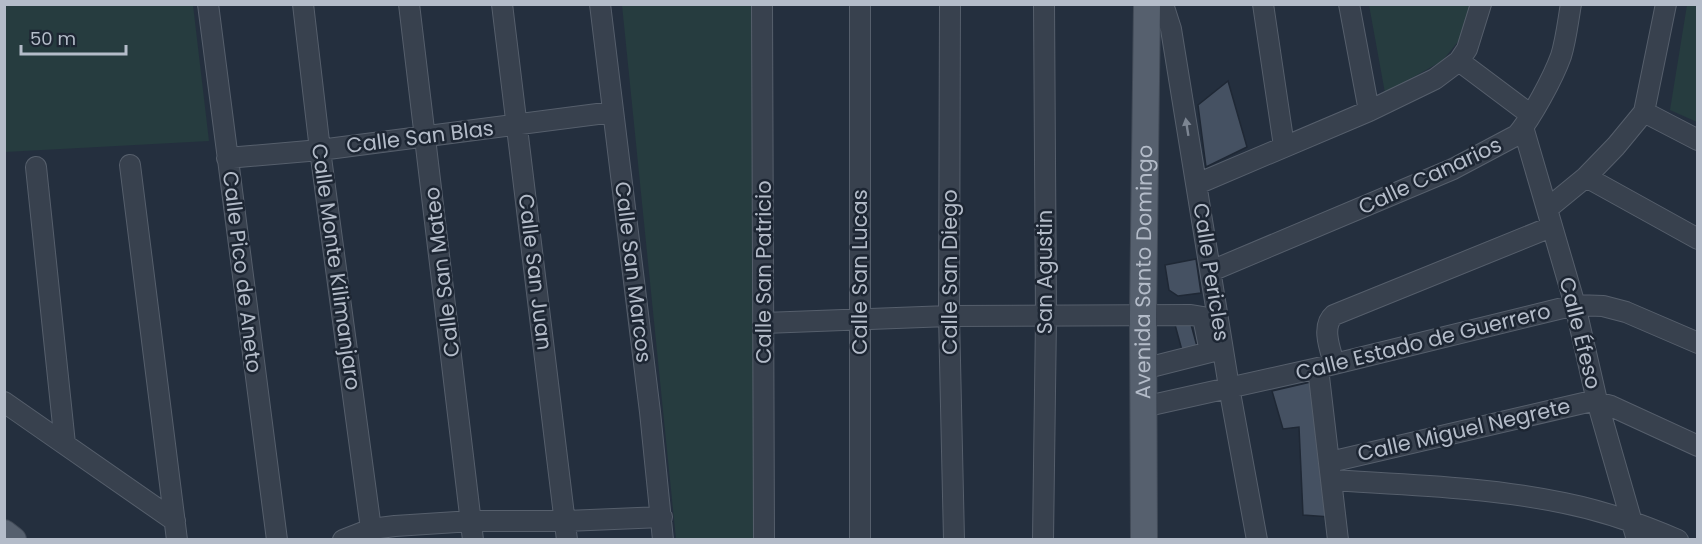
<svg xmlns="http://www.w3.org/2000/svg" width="1702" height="544" font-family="Poppins,sans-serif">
<rect width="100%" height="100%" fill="#242f3e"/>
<path fill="#263c3f" d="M5,4l188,1 16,136 -204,11z
M622,5h135l1,534h-82z
M1369,5h106l-4,21 -29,35 -57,32z
M1687,5h10v117l-27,-12z"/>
<path fill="#455162" stroke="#1f2835" stroke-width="1.5" d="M1228,81l19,66 -41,20 -8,-62z
M1196,259l5,34 -23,3 -9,-6 -4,-25z
M1189,317l9,33 -15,4 -9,-33z
M1315,381l15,136 -27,-2 -4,-88 -16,2 -11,-38z"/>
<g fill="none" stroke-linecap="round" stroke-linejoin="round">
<defs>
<path id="minor" d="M208,4l69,536
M303,4l17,146 51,379
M409,4l64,536
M502,4l65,536
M600,4l50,408 13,128
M762,4l2,536
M950,4l-1,312 5,224
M1163,4l8,25 58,358 28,153
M1263,4l21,142
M1349,4l20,107
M1459,61l72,54
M1644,112l54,28
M1523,127l52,178 22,96 40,139
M227,158l93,-8 293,-38
M130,165l47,375
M36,167l29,277
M1586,177l112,62
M1197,184l172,-73 66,-32 24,-18 8,-12 14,-45
M1547,209l39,-32 30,-31 28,-34 22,-108
M1211,271l242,-102 64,-34c15,-18 36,-57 44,-79 5,-16 7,-35 10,-52
M764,323l185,-7 242,-1 12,2 7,35
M1334,363c-4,-14 -13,-37 0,-48l217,-88
M1318,368l20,172
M1143,369l79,-20
M4,402l171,119
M1143,407l175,-39 257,-63 28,1 23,6 72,31
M1330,462l262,-61 19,5 87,40
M1331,480c78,5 157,7 233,23 40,8 77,21 114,37
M343,540l28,-11 24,-3 77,-5h94l96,-4
M860,540v-536
M1043,540l3,-223 -2,-313"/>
<g id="major">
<path d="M4,533l9,7"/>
<path id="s1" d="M1144,540l-1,-224 4,-312"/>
</g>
</defs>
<use href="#minor" stroke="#565f6c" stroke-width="22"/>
<use href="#major" stroke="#414a57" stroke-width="28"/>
<use href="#minor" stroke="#38414e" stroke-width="20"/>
<use href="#major" stroke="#56606e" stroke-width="26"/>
</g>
<defs><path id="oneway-solid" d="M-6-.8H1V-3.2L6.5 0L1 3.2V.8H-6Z" transform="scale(1.5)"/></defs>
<use fill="#7c8592" href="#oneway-solid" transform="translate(1187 127) rotate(-99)"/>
<g text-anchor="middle" stroke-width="5" stroke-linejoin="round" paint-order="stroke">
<g font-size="21" fill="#b4bcc9" stroke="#1d2633">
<text transform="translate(420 137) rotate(-7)" y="7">Calle San Blas</text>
<text transform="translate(1430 176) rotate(-25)" y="7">Calle Canarios</text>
<text transform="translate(336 267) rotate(82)" y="7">Calle Monte Kilimanjaro</text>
<text transform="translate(242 272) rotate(83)" y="7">Calle Pico de Aneto</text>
<text transform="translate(442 272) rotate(-97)" y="7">Calle San Mateo</text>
<text transform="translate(535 272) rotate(83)" y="7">Calle San Juan</text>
<text transform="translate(633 272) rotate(83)" y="7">Calle San Marcos</text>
<text transform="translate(764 272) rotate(-90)" y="7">Calle San Patricio</text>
<text transform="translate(860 272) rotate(-90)" y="7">Calle San Lucas</text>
<text transform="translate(950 272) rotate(-90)" y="7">Calle San Diego</text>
<text transform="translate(1045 272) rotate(-90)" y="7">San Agustin</text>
<text dy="7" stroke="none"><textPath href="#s1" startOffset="268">Avenida Santo Domingo</textPath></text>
<text transform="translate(1211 272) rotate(81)" y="7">Calle Pericles</text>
<text transform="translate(1580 333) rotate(76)" y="7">Calle Éfeso</text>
<text transform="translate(1423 342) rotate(-14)" y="7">Calle Estado de Guerrero</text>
<text transform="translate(1464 430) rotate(-13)" y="7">Calle Miguel Negrete</text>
</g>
</g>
<rect width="1702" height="544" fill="none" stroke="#b4bcc9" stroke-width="12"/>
<path d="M21 45v9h105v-9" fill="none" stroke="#b4bcc9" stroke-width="3"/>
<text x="30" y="45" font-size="18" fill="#b4bcc9" stroke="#1d2633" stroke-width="4.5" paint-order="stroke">50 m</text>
</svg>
